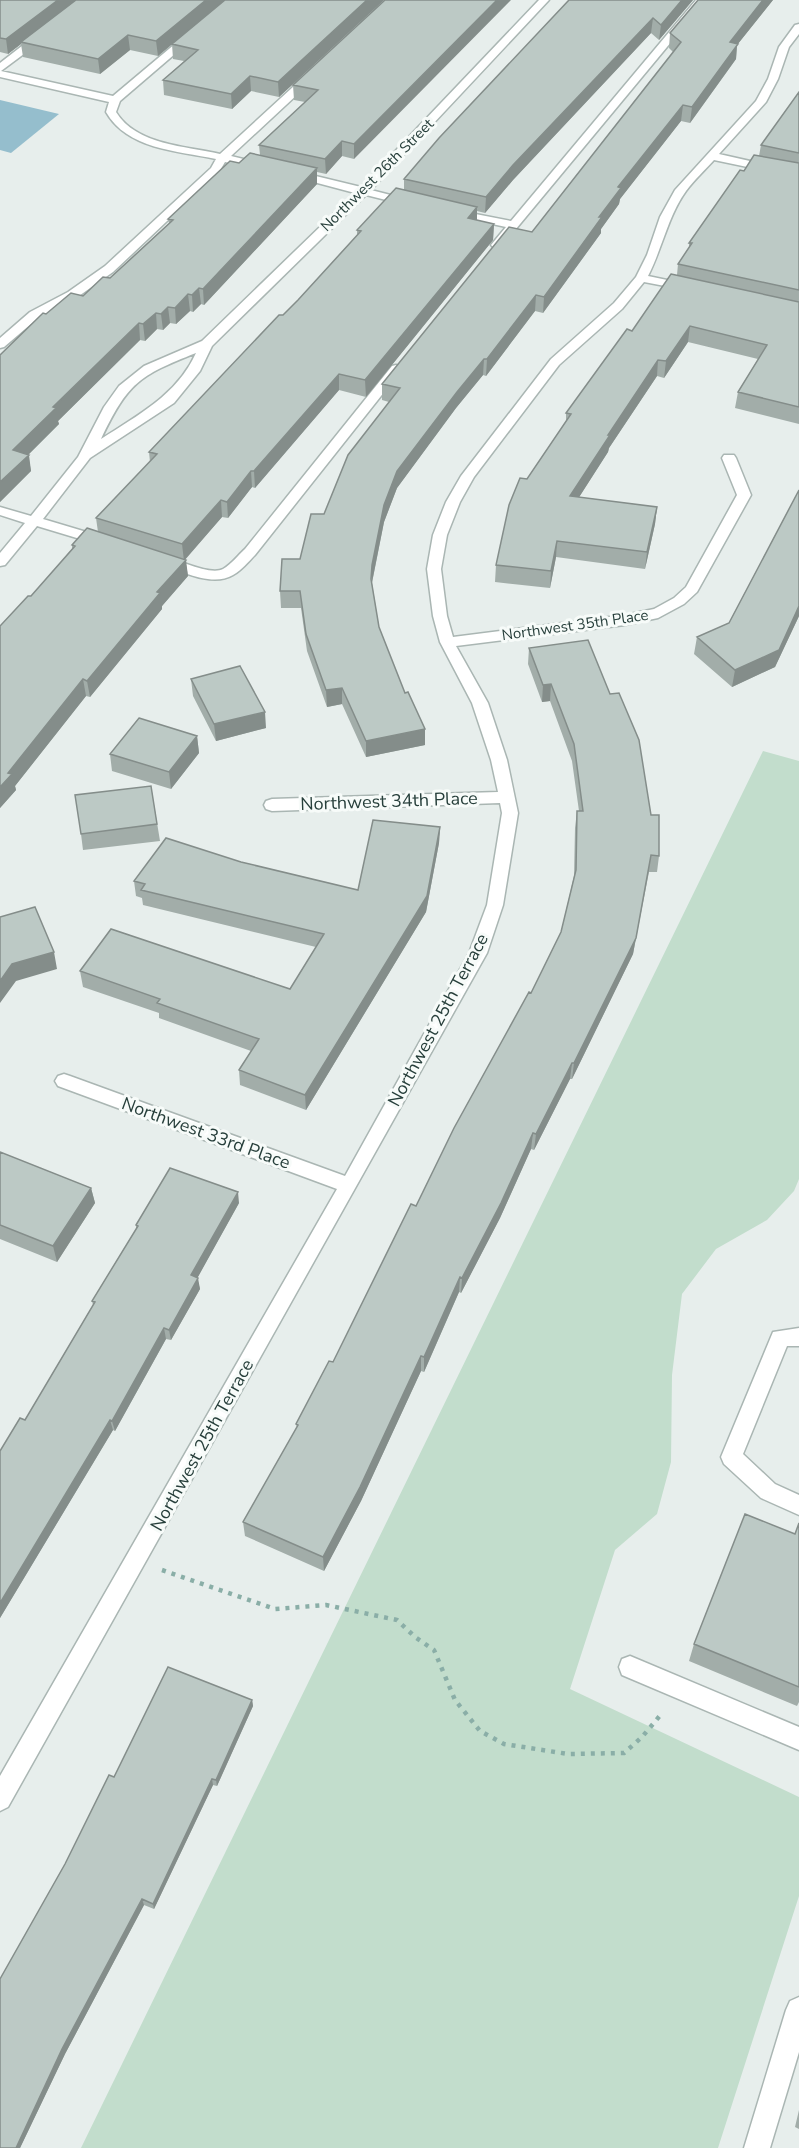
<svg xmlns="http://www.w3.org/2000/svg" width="799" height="2148" font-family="'Nunito Sans',sans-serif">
<rect width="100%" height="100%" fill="#e7eeec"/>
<path fill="#c2ddcc" d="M763,751l36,10v418l-5,12 -27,29 -51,29 -34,45 -10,81 -1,87 -14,52 -42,36 -45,139 229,108v99l-81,252h-637z"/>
<path fill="#95becd" d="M0,100l59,14 -48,39 -11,-3z"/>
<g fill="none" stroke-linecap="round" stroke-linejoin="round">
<defs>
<path id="minor" d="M539,0h10l-178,190 43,11v4l-4,1 -44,-11 -154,151 -12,25 -26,32 -84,55 -47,61 67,20 2,3 -2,3h-10l-63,-19 -32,39 -5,1v-13l25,-30 -25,-8v-8l31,9 47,-59 26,-50 15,-21 25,-20 58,-25 153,-148 -64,-17v-4l4,-1 66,16zM196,353c-19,42 -58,62 -95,86 27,-56 37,-63 95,-86z
M696,0h10l-205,247h-8l-2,-2 15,-18 -55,-12v-4l4,-1 56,11z
M799,24v10l-10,13 -11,32 -12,23 -47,52 80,18v6l-85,-18c-9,10 -20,20 -28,31 -18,25 -24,58 -38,85l43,9v6l-47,-9 -22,27 -63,56 -85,112 -14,25 -13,33 -6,34 6,47 6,21 172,-22 29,-6 20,-11 12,-11 51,-92 -15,-37 2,-3h10l2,3 15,37 -54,97 -13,12 -26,14 -33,7 -169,21 32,57 19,57 11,53 -15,92 -16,48 -479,854 -8,4v-35l337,-587 -279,-103 -3,-5 3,-5 6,-2 6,2 275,100 124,-223 18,-48 15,-92 -2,-10 -228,8 -6,-2 -2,-4 2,-4 6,-2 226,-7 -7,-32 -19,-57 -32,-61 -7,-26 -6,-47 6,-34 13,-33 15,-26 90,-117 63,-56 22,-26 11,-22 13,-38 15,-27 81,-89 12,-22 11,-32 16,-22z
M188,33l9,2 -77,66 -4,11c20,33 70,34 104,42l86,-79h8v4l-83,77 38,9 2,2 -6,3 -40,-8 -6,10 -106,100 -37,26 -38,20 -34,29 -4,1v-10l30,-26 38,-20 37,-26 106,-98 5,-9c-39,-8 -89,-10 -110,-47l3,-10 -109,-25v-14l36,-28h8v4l-43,32 112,25z
M396,365l4,1 2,3 -2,3 -145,183c-7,7 -13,15 -22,20 -21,13 -54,-5 -75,-12l-2,-3 2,-3 5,-1c14,3 47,20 60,13 9,-5 15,-14 22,-20l147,-183z
M799,1328v18h-12l-44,108 32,30 24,11v20l-38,-17 -37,-34 -3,-7 52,-125z
M630,1656l169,71v23l-177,-75 -3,-8 3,-8z
M799,1997v55l-29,96h-26l42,-138 4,-9z"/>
</defs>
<use href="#minor" stroke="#aab6b3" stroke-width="3"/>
<path stroke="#8aaea7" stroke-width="4.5" stroke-dasharray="4 6" stroke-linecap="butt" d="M162,1570l113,39 51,-4 71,15 18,17 19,13 21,50 25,31 24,13 64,10 56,-1 18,-16 21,-25"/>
<use href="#minor" fill="#fff" fill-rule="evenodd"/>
</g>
<path fill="#a2ada9" d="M0,0h384l-105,97 -28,-6 -19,18 -68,-14 -1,-15 21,-19 -11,-2 -1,-15 -14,12 -28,-6 -30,24 -77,-17 -2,-13 -13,10 -8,-2z
M385,0l-31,159 -12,-3 -16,18 -9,-2v12l-113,121 -3,-1 -8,8 -3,-1 -14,13 -6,-1 -7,7 -6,-1 -12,12 -5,-1 -82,81 1,3 -31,31 3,16 -31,31v-147l46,-41 37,-18 27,-18 59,-55 -1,-4 71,-56 21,-8 -1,-10 46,-43 -11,-2 -1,-15z
M569,0h124l-34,40 -8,-7 -138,147 -28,33 -8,-2v9l17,4 -1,16 -127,157 -27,-7 -84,98 -3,-1 -24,31 -6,-1 -37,42 3,17 -26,30v3l-72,88 -4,-1 -71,90 1,4 -16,18v-182l31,-30 41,-47v-4l26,-13 -2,-14 54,-56 -1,-10 149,-152 59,-65v-5l47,-40v-11z
M698,0h75l-36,45 -1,14 -46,64 -9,-2 -61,78 -1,5 -18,25v4l-58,80 -8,-2 -49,65 -3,-1 -27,33 -59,80 -13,34 -12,61 7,44 46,118 -59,12 -24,-53 -15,3 -20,-56 -6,-43h-20l-1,-17 20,-32 24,-45 65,-112 -7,-2v-16l150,-152 141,-180 -4,-4 1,-15z
M799,92v332l-64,-16 3,-16 20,-33 -70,-17 -24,36 -7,-2 -48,72 -1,4 -29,45 78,10 -2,17 -10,45 -89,-12 -6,31 -55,-6 1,-17 31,-86 39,-58v-8l111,-138 1,-11 11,-15v-6l55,-72 15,-15 2,-11z
M799,490v126l-24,51 -43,20 -38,-33 3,-17 32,-14z
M529,648l122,167 8,41 -2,16h-8l-16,82 -61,125h-2l-36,71 -3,-1 -31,69 -39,75 -2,-1 -35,80 -3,-1 -60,130 -37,70 -79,-35 -2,-14 54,-94 -1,-4 37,-62 198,-369 30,-61 13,-56 1,-48 2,-17h2l-7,-50 -22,-60 -8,1 -14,-38z
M191,679l75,49 -50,13 -23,-45z
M197,736l2,17 -28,36 -59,-18 -2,-17z
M151,786l9,55 -77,9 -2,-16z
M440,827l-1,16 -13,69 -120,198 -66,-25 -1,-15 12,-19 -92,-33v-5l-76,-26 -3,-16 210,18 26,-42 -173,-42 -1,-7 -6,-2 -2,-15 107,-19 117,28z
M0,1152l91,36 4,15 -38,59 -57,-23z
M239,1203l-42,75 3,11 -29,51 -5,-1 -51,92 -2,-1 -113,188v-167l25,-31 68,-115 -1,-4 44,-72v-4z
M799,1523v179l-2,4 -108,-45 5,-17 101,-110z
M252,1700l1,6 -36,80 -4,-1 -59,124 -10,-4 -79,149 -45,94h-20l114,-371z
M799,2110v19l-4,-2z"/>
<path fill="#848d8a" d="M58,0h21l-58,42v2l-13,10 -2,-15z
M206,0h19l-67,56 -2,-15z
M367,0h17l-105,97 -1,-15z
M497,0h14l-157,159v-15z
M682,0h11l-34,40 2,-15z
M763,0h10l-36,45 -1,14 -46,64 2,-16 38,-65z
M653,18l-2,15 -138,147 -28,33 1,-16 27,-32z
M128,35l2,15 -30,24 -2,-15z
M250,76l1,15 -19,18 -1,-15z
M683,105l-2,16 -61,78 -1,5 -18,25v4l-58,80 1,-16 55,-80 19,-30z
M342,141v15l-16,18 -1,-15z
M317,168v16l-113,121 -1,-16z
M477,207v16l-9,-5z
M494,224l-1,16 -127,157 -1,-17z
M199,288l2,16 -8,8 -1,-17z
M188,294l2,17 -14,13 -1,-16z
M536,295l-1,16 -49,65 1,-17z
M168,307l2,16 -7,7 -2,-16z
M156,313l1,16 -12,12 -2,-17z
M139,323l1,17 -82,81 1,3 -43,43 -3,-17 40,-43z
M690,326l-2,16 -24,36 2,-17z
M484,359l-1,16 -27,33 -59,80 -13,34 -12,60v14v-31l12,-60 13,-34 60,-79z
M658,360l-1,16 -48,72 -1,4 -39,61 1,-17 38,-61z
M339,374v16l-84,98 -1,-17z
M29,455l2,16 -31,31v-20z
M251,471l1,16 -24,31 -1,-16z
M221,500l1,17 -38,44 -2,-17z
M657,507l-2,17 -10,45 2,-17z
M557,541l-1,16 -6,31 1,-17z
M186,560l2,16 -26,30v3l-72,88 -3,-16 70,-89z
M799,606v10l-24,51 -43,20 3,-17z
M83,679l3,17 -71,90 1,4 -16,18v-21l8,-14z
M551,684l-1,17 -8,1 1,-17z
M342,688v16l-15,3 -1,-17z
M265,712l1,16 -50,13 -2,-17z
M425,729v16l-59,12v-16z
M197,736l2,17 -28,36 -2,-17z
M440,827l-1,16 -13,69 -120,198 -1,-15z
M651,855l-18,99 -61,125 2,-16z
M54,952l3,17 -41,12 -16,22v-22l12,-17z
M572,1063l-2,16 -36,71 2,-16z
M533,1133l-2,16 -31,69 -39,75 1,-15z
M91,1188l4,15 -38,59 -4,-16z
M238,1192l1,11 -46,83 -2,-11z
M460,1277l-1,15 -35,80v-15z
M198,1278l2,11 -29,51 -2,-10z
M164,1328l2,11 -51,92 -3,-10z
M421,1356v15l-60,130 -37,70 -1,-14z
M110,1420l3,10 -113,188v-15z
M252,1700l1,6 -36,80 -1,-6z
M212,1779l1,6 -59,124 -1,-5z
M142,1899l2,6 -79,149 -45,94h-4l46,-99z"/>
<path fill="#bcc9c5" stroke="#848d8a" stroke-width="1.5" d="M0,0h58l-52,39 -6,-1z
M76,0h130l-50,41 -28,-6 -30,24 -77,-17z
M225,0h142l-89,82 -28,-6 -19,18 -68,-14 35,-30 -26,-6z
M385,0h112l-143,144 -12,-3 -17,18 -66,-14 59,-55 -25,-5z
M569,0h113l-21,25 -8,-7 -140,147 -27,32 -82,-18 35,-41z
M698,0h65l-33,42 8,2 -46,63 -9,-2 -65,82 3,1 -22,29h3l-58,80 -8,-2 -49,64h-3l-27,33 -60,79 -13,34 -12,60 -1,14 8,48 26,66 3,-1 17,37 -59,12 -24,-53 -16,2 -20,-56 -6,-43h-20l2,-32h18l11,-45h13l24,-59 52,-67 -18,-4 127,-157 23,5 149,-190 -11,-9z
M799,92v61l-38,-8z
M250,153l67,15 -114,121 -4,-1 -7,7 -4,-1 -13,14 -7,-1 -7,7 -5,-1 -13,11 -4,-1 -86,84 3,1 -43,42 16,5 -29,27v-127l43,-42 3,1 25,-21 12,3 20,-19 7,1 63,-58 -5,-1 62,-58 9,2z
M754,155l45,8v127l-121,-26 14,-21h-3l51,-73 4,1z
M396,188l81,19 -9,11 26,6 -129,156 -26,-6 -85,97h-3l-24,31 -6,-2 -39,44 -86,-26 61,-64 -8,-2 130,-137h4l15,-15 63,-69 -4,-1z
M671,274l128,28v105l-61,-15 29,-47 -77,-19 -24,35 -8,-1 -50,75h2l-40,61 87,11 -10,45 -90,-11 -6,30 -55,-6 13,-60 11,-27 7,1 44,-65 -5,-1 61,-84 5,2z
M799,490v116l-20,44 -44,20 -38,-33 32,-14z
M87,528l99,32 -29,32 3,1 -73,88 -4,-2 -75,94 4,1 -12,13v-161l28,-30h3l44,-50 -3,-1z
M588,640l22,54 9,-1 20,47 12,75h8v41l-8,-1 -15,83 -62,125h-2l-36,71 -3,-1 -32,70 -39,75 -2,-1 -36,80 -3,-1 -61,131 -37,70 -80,-35 55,-97 -2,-1 33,-63 4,1 78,-158 5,2 38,-78 75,-136 2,1 30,-61 15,-62 1,-59h6l-9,-67 -23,-60 -8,1 -14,-37z
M240,666l25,46 -51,12 -23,-45z
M139,718l58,18 -28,36 -59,-18z
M151,786l6,38 -76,10 -6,-39z
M373,820l67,7 -13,69 -122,199 -66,-25 20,-31 -102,-36 3,-4 -80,-28 31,-42 179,60 34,-55 -183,-44 4,-6 -11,-3 32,-43 75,24 117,28z
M35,907l19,45 -42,12 -12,17v-64z
M0,1152l91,36 -38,58 -53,-21z
M170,1168l68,24 -47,83 7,3 -29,52 -5,-2 -52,93 -2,-1 -110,183v-152l20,-33 5,2 70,-118 -3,-1 46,-75 -2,-1z
M745,1514l50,20 4,-11v164l-105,-43z
M168,1667l84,33 -36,80 -4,-1 -59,125 -11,-5 -80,150 -46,99h-16v-169l65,-115 44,-89 5,2z"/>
<g text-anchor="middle" stroke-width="6" stroke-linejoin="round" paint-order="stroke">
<g font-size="15" fill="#273f3b" stroke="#f7fbf9">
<text transform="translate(377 175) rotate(-45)" y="5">Northwest 26th Street</text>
<text transform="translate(575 625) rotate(-8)" y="5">Northwest 35th Place</text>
</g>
<g font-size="18" fill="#273f3b" stroke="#f7fbf9">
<text transform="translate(389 801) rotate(-2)" y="6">Northwest 34th Place</text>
<text transform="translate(438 1020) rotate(-62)" y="6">Northwest 25th Terrace</text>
<text transform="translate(206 1133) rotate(20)" y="6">Northwest 33rd Place</text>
<text transform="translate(202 1445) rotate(-61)" y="6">Northwest 25th Terrace</text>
</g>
</g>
</svg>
